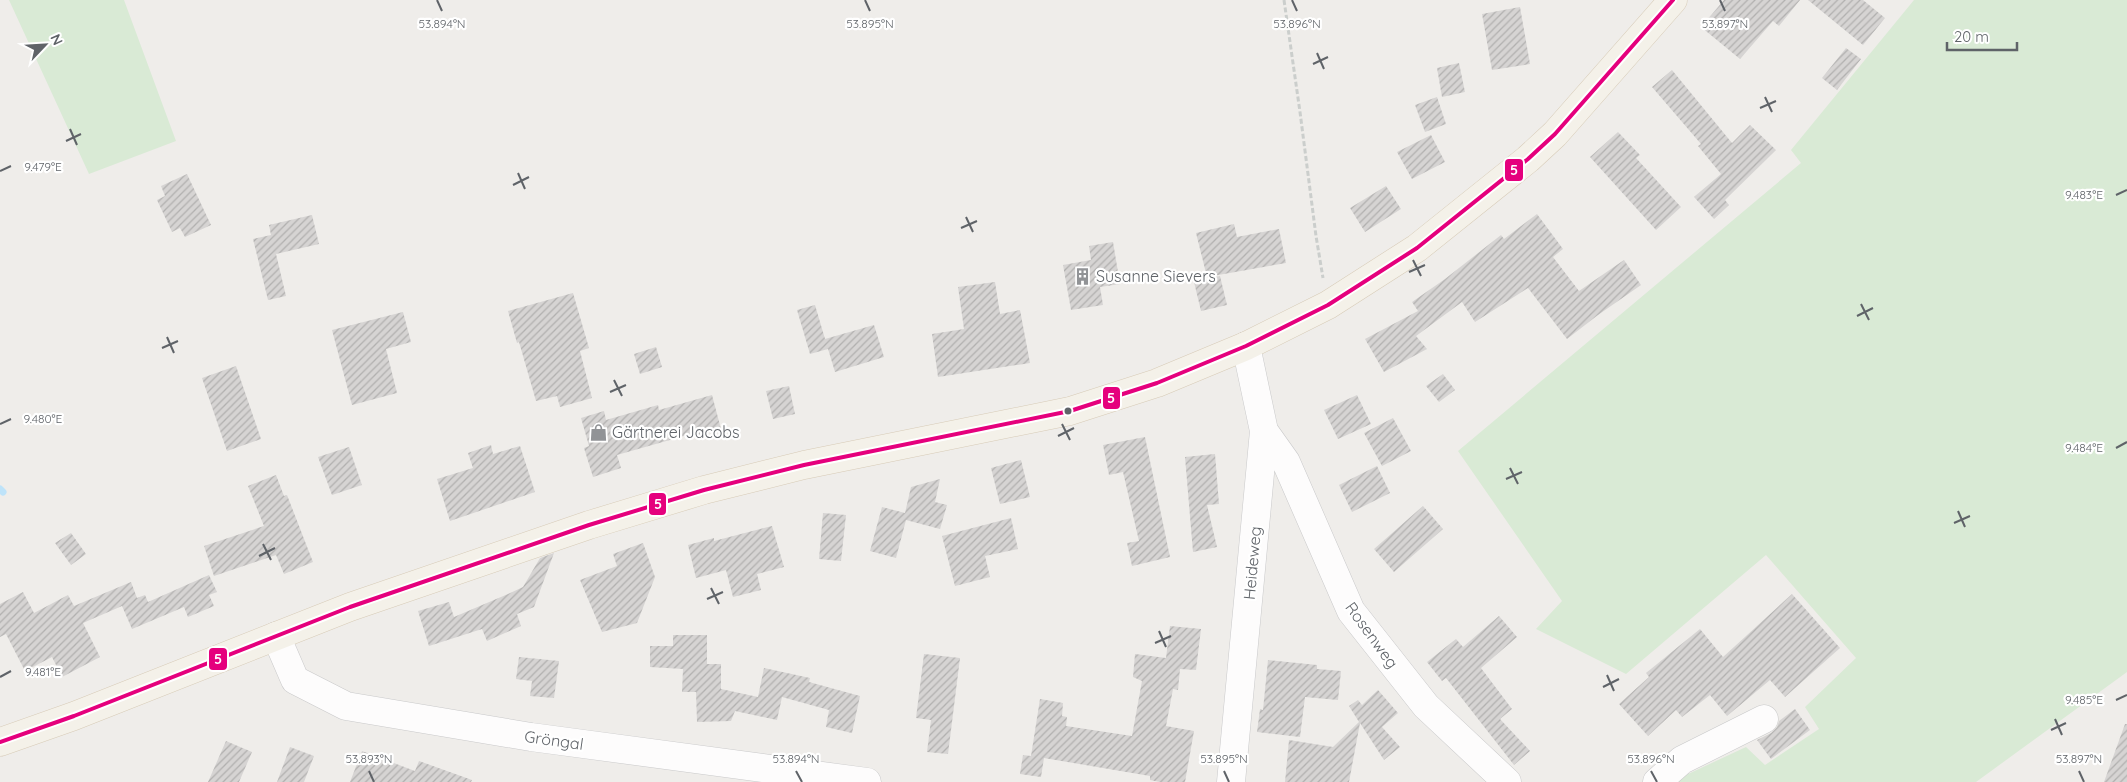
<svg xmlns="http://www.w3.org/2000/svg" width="2127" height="782" font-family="Quicksand,sans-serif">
<defs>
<pattern id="building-hatch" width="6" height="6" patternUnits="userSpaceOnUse" patternTransform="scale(1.25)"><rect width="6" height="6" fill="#d6d4d3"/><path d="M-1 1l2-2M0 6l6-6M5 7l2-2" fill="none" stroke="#b1b0af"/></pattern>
</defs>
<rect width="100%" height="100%" fill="#efedea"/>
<path fill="#d9ead5" d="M9,0h115l52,141 -87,33z
M1914,0h213v672l-151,110h-305l75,-35 19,18 54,-36 -14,-22 51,-49 -90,-103 -140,119 -90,-45 26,-28 -104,-150 343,-288 -10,-13z"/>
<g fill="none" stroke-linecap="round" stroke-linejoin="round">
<path stroke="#bee3f9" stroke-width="7" d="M0,489l3,3"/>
</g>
<path fill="url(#building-hatch)" d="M1724,0h76l-21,26 -6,-5 -33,38 -39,-32z
M1808,0h55l22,18 -22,27z
M1520,7l10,57 -38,6 -10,-56z
M1846,48l15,11 -24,31 -15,-12z
M1459,63l6,29 -23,5 -5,-29z
M1672,70l60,73 18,-18 26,25 -51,50 4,5 -15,14 -20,-22 27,-23 -23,-28 3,-2 -49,-57z
M1437,97l9,27 -21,8 -10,-27z
M1618,132l22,23 -4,3 45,49 -25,23 -66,-73z
M1431,135l14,27 -33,17 -15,-27z
M187,174l24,51 -26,12 -5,-9 -8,4 -15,-32 8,-4 -4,-10z
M1386,186l15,23 -36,23 -15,-24z
M1537,214l26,35 -10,8 26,34 45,-31 17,25 -43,30 -31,24 -39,-51 -53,34 -13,-20 -46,34 11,13 -43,23 -19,-33 53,-28 -6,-9 33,-23 56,-44 3,4z
M312,215l7,29 -43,10 10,42 -18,4 -15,-61 18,-4 -2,-10z
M1234,224l3,13 42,-8 7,34 -79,14 -11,-44z
M1113,242l7,42 -20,3 3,18 -32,5 -8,-45 28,-5 -2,-14z
M1220,276l7,29 -26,6 -7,-29z
M995,282l5,32 20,-4 10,53 -92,14 -6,-43 32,-5 -6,-42z
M573,293l16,55 -9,3 12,47 -32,9 -3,-11 -21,5 -17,-59 -2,1 -9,-32z
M815,305l13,44 -18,5 -13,-44z
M403,312l8,30 -25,7 11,44 -45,12 -20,-75z
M874,325l10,32 -49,15 -10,-33z
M656,347l6,20 -22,7 -6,-20z
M236,366l25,73 -34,12 -25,-73z
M1443,374l12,16 -16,12 -13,-16z
M789,386l6,28 -22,5 -7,-28z
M712,395l9,34 -29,8 -1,-3 -74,21 4,13 -28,9 -9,-29 5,-2 -8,-28 23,-7 2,9 52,-15 1,5z
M1357,395l14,29 -33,15 -14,-29z
M1393,418l18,33 -29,15 -18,-33z
M1145,437l25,120 -38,9 -5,-23 12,-2 -16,-69 -14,3 -6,-30z
M491,445l2,9 27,-8 15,46 -85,29 -13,-42 36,-11 -5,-15z
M349,447l13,38 -30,10 -14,-38z
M1215,454l4,50 -12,1 10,42 -24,5 -8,-95z
M1021,460l9,37 -30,7 -9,-36z
M1377,466l13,27 -38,19 -13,-27z
M276,475l8,21 3,-1 26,67 -29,12 -8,-19 -62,21 -10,-30 60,-20 -16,-40z
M940,479l-5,23 12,3 -7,24 -34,-9 -10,38 -26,-7 12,-44 23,6 6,-26z
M1423,506l20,23 -49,43 -20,-23z
M823,513l23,2 -5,46 -22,-2z
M1011,518l7,31 -33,7 5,21 -35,9 -13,-50z
M772,526l12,41 -27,7 4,16 -28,7 -7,-27 -30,8 -8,-33 26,-7v3z
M71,533l15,21 -15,11 -16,-22z
M643,543l12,34 -18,46 -35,9 -22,-52 37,-14 -4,-12z
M554,553l-20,54 -17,7 4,12 -34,15 -5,-12 -53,17 -11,-35 31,-9 5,15 54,-23 15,-7 17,-29z
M209,575l8,17 -8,3 5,11 -26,11 -4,-10 -52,22 -10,-23 -39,17 17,34 -38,20 -10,-20 -27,14 -19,-37 -6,3v-33l23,-12 11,21 34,-18 6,11 57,-24 6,16 8,-3 3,7z
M1792,594l48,54 -55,49 -15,-17 -43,36 -17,-21 -28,22 -6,-7 -28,26 -29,-32 30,-27 -3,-4 54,-44 23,28z
M1499,616l18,21 -36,31 31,41 -12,10 30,32 -16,14 -68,-87 -4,3 -15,-19 29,-23 7,8z
M1170,626l31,3 -5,41 -16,-1 -2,21 -5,-1 -7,37 28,5 -9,51h-25l-10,-2v-4l-106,-18 -3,19 -21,-3 3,-19 8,1 9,-57 23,4 -1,13 5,1 -1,9 66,10 10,-55 -9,-4 2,-23 31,4z
M673,635h34v29h14v25l37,8 6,-29 46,10 -1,4 51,14 -8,37 -26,-6 3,-17 -47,-13 -5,23 -42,-9 -4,10 -34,1 -1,-30h-14l1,-23 -33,-2v-21h23z
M924,654l36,4 -12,96 -21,-2 4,-32 -15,-2z
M519,657l40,4 -5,37 -24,-2 2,-15 -16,-2z
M1268,660l49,5v4l24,2 -3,29 -33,-3 -5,40 -43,-5 3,-23 3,1z
M1378,690l20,23 -16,14 18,20 -16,13 -24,-37 -11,59h-64l4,-42 44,7 26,-25 -10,-16 9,-6 4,5z
M1795,709l15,21 -39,29 -14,-19 14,-7 6,-6 2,-6z
M2125,724h2v58h-23z
M226,741l26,11 -13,30h-31z
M290,747l24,9 -10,26h-27z
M362,751l53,20 4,-10 53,19 -1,2h-121z"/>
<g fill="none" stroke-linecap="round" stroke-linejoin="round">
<defs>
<path id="minor" d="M1264,431l22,31 65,149 75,95 81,76
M276,636l19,44 51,26 185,31 336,45
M1231,782l33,-351 -18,-85
M1657,782l25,-22 82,-41"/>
<path id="major" d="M0,742l74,-26 276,-109 239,-82 115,-35 100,-25 266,-54 87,-28 89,-37 82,-41 89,-57 111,-89 27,-25 118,-134"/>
</defs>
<use href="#minor" stroke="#c9c9ca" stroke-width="29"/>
<use href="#major" stroke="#d7cbb7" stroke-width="29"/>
<path stroke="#cbcecc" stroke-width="3" stroke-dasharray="5 2.5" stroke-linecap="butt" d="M1284,0l16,112 16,124 7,42"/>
<use href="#minor" stroke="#fdfcfc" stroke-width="28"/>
<use href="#major" stroke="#f4f1e9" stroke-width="28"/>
<defs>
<path id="bus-1" d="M0,742l74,-26 276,-109 239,-82 115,-35 100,-25 266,-54 87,-28 89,-37 82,-41 89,-57 111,-89 27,-25 118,-134"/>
</defs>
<use href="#bus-1" stroke="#fff" stroke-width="8"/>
<use href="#bus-1" stroke="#e5007d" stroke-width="4"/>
</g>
<path fill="none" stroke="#5f6368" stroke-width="2" d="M437,0l5,11M865,0l5,11M1292,0l5,11M1720,0l5,11M1317,53l7,16M1313,64l15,-7M1765,97l7,15M1760,108l16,-7M70,129l7,16M66,141l15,-7M0,171l11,-5M518,173l7,16M513,185l16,-8M2116,195l11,-5M966,217l7,15M961,228l16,-7M1413,260l8,16M1409,272l16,-7M1861,304l8,16M1857,316l16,-8M167,337l7,16M162,348l16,-7M614,380l8,16M610,392l16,-7M0,424l11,-5M1062,424l8,16M1058,436l16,-8M2116,448l11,-6M1510,468l8,16M1506,479l16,-7M1958,511l7,16M1954,523l16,-7M263,544l8,16M259,556l16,-8M711,588l8,16M707,599l16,-7M1159,631l7,16M1155,643l16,-7M1607,675l7,16M0,677l11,-6M1603,687l16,-8M2116,700l11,-5M2055,719l7,16M2051,730l15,-7M369,771l5,11M796,771l6,11M1224,771l5,11M1651,771l6,11M2079,771l5,11"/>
<defs>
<symbol id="building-bare" viewBox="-9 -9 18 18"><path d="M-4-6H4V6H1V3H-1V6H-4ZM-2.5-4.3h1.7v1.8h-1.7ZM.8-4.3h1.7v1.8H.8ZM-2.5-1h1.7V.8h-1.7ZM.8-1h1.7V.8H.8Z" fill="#919396" stroke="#fff" stroke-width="2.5" paint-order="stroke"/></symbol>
<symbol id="shop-bare" viewBox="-9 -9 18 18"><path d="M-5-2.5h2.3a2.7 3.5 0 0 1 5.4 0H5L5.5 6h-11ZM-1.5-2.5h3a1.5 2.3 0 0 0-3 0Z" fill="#919396" stroke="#fff" stroke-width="2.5" paint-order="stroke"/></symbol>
</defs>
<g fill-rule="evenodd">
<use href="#building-bare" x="1070" y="264" width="25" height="25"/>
<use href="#shop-bare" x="586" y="420" width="25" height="25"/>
</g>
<circle fill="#5f6368" stroke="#fff" stroke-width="2" cx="1068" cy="411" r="4.5"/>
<g text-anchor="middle" stroke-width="4.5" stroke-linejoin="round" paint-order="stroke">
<g font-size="16" fill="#5f6368" stroke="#fff" text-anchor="start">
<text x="1096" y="282">Susanne Sievers</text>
<text x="612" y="438">Gärtnerei Jacobs</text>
</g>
<g font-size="16" fill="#5f6368" stroke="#fff">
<text transform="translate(1252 563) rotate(-85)" y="6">Heideweg</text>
<text transform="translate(1372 635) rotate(54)" y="6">Rosenweg</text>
<text transform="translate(554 740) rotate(8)" y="6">Gröngal</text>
</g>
</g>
<g font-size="12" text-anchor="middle" fill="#5f6368" stroke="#fff" stroke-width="4.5" stroke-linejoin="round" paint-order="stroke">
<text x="442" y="28">53.894°N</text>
<text x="870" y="28">53.895°N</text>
<text x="1297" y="28">53.896°N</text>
<text x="1725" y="28">53.897°N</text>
<text x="43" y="171">9.479°E</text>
<text x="2084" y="199">9.483°E</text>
<text x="43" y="423">9.480°E</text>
<text x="2084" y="452">9.484°E</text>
<text x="43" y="676">9.481°E</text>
<text x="2084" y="704">9.485°E</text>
<text x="369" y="763">53.893°N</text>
<text x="796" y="763">53.894°N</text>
<text x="1224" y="763">53.895°N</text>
<text x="1651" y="763">53.896°N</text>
<text x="2079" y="763">53.897°N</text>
</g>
<g stroke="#fff" stroke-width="2">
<rect x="1504" y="158" width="20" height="24" rx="5" fill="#e5007d"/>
<rect x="1102" y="386" width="19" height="24" rx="5" fill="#e5007d"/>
<rect x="648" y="492" width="19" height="24" rx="5" fill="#e5007d"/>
<rect x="208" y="647" width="20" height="24" rx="5" fill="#e5007d"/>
</g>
<g font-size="14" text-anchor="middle" font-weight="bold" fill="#fff">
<text x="1514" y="175">5</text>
<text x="1111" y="403">5</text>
<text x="658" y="509">5</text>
<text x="218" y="664">5</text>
</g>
<g transform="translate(45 45) rotate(65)" stroke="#ffffff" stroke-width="4" paint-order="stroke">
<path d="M0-4L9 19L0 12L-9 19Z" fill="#5f6368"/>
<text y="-8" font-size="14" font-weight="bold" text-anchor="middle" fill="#5f6368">N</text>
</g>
<path d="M1947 42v8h70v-8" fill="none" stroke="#5f6368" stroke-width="2.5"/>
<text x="1954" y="42" font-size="15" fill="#5f6368" stroke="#ffffff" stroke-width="4" paint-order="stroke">20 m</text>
</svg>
